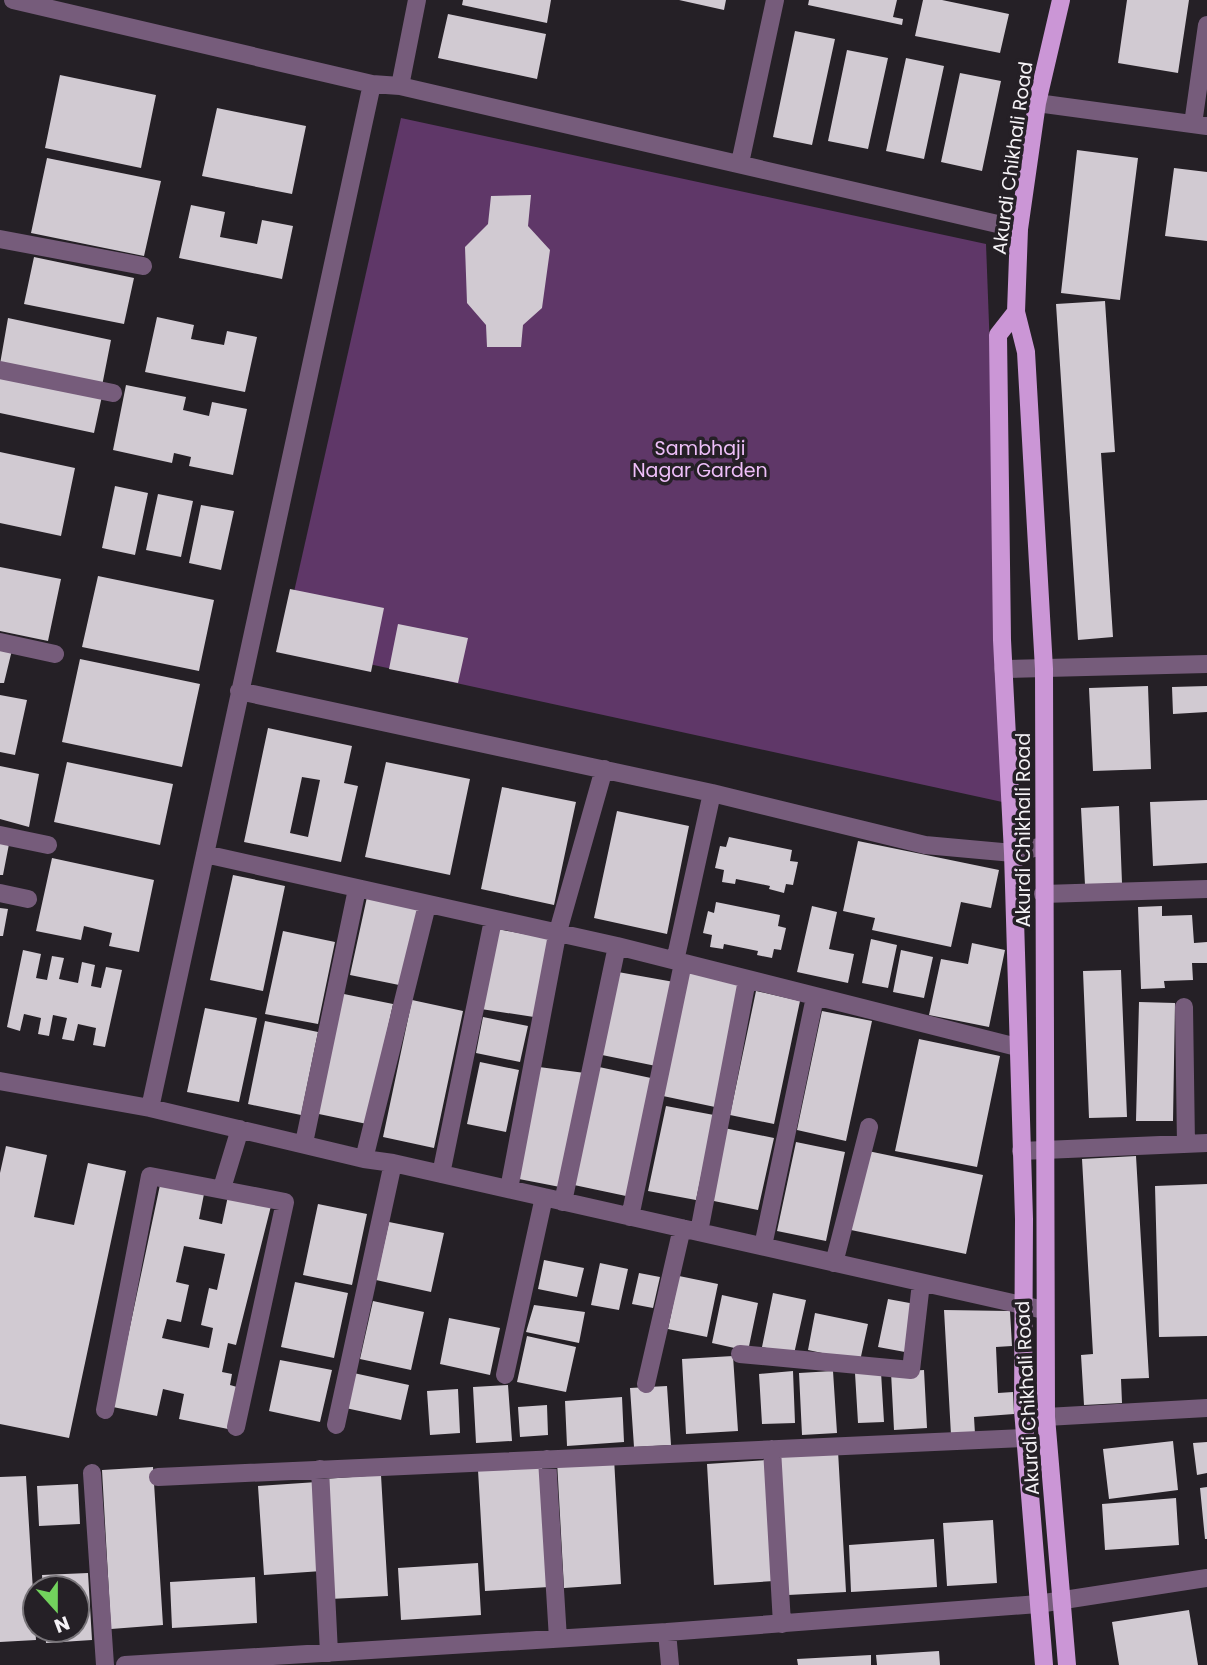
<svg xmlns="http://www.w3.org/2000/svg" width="1207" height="1665" font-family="Poppins,sans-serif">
<rect width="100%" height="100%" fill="#252026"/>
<path fill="#5f3768" d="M401,118l585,126 21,559 -725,-158z"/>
<path fill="#d1cad2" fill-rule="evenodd" d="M463,0h88l-4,23 -85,-18z
M679,0h47l-2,10z
M809,0h88l-4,17 10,2 -1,6 -94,-20z
M923,0h19l67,14 -9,39 -85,-17z
M1127,0h62l-11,73 -60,-10z
M448,14l98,20 -9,45 -99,-21z
M795,31l40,8 -23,106 -39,-8z
M847,50l41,8 -20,91 -40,-8z
M906,58l38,8 -20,93 -38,-8z
M960,73l41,8 -19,90 -41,-9z
M60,75l96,20 -15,73 -96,-20z
M217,108l89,18 -14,68 -90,-18z
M1077,150l61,8 -18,142 -59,-7z
M47,158l114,23 -17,75 -113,-23z
M1174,168l33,4v69l-42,-5z
M531,195l-3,31 22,24 -8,58 -19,17 -2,22h-34l-1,-22 -19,-22 -2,-56 23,-23 3,-28z
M191,205l34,7 -5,25 37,7 5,-24 31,6 -11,53 -103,-21z
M34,257l100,21 -10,46 -100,-20z
M1105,301l10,151 -14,1 12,184 -35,3 -22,-336z
M157,317l37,8 -3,14 33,6 3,-14 30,6 -12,55 -100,-20z
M8,318l103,22 -9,46 -102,-22z
M0,375l102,21 -8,37 -94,-20z
M126,385l60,12 -3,13 26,6 3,-14 35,7 -14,66 -44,-9 2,-9 -17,-4 -2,10 -59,-13z
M0,452l75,16 -14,68 -61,-13z
M115,486l33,7 -13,62 -33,-7z
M158,494l35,7 -12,56 -35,-7z
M201,505l33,6 -13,59 -32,-7z
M0,567l61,12 -13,62 -48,-10z
M98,576l116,24 -15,71 -117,-24z
M290,589l94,19 -13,64 -95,-20z
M398,624l70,14 -10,45 -69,-14z
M0,648l12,2 -8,33h-4z
M80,659l120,25 -18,83 -120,-25z
M1148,686l3,83 -58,2 -4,-83z
M1207,686v26l-34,2 -1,-27z
M0,695l27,5 -12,55 -15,-3z
M268,728l84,18 -8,37 14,3 -17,76 -97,-20zM302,777l18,3 -12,57 -18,-4z
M67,762l106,22 -13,61 -106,-23z
M386,762l84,17 -20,96 -85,-18z
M0,766l39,8 -10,53 -29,-8z
M502,787l74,15 -22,103 -73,-16z
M1207,800v63l-54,3 -3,-64z
M1119,806l3,77 -37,2 -4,-77z
M617,811l72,15 -22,108 -73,-16z
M0,837l10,2 -7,36h-3z
M729,837l63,13 -2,11 8,1 -5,23 -7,-1 -2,9 -15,-4 1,-3 -34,-7 -1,5 -13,-2 2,-12 -9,-2 5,-22 6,1z
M858,841l141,29 -8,38 -30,-6 -10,45 -79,-17 3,-12 -32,-7z
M52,858l102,22 -15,72 -30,-6 3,-13 -28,-7 -3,14 -45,-9z
M233,875l52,11 -22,105 -53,-11z
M367,897l53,11 -16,78 -54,-11z
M716,902l64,13 -2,11 8,2 -5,22 -7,-1 -2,9 -15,-3 1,-4 -34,-7 -1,5 -13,-2 2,-12 -9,-2 5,-22 6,2z
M812,906l25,6 -8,37 25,5 -6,29 -51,-11z
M1162,906v10l30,-1 2,28 13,-1v21h-15l1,17 -29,1 1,7 -24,1 -3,-82z
M0,908l8,1 -5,27h-3z
M497,929l54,10 -17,78 -53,-8z
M283,931l52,11 -17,82 -53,-10z
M871,939l26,6 -9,43 -26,-5z
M972,943l33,7 -16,77 -60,-12 12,-56 27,5z
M23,950l18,4 -5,24 11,2 5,-24 12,2 -5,21 19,4 4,-21 13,3 -4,21 10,2 5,-21 16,3 -17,77 -12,-2 3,-17 -18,-4 -4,17 -12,-2 5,-21 -14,-3 -4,21 -11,-2 3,-16 -17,-4 -4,17 -13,-4z
M901,950l32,7 -9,41 -31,-6z
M1121,970l6,147 -38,1 -6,-147z
M618,972l56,10 -18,84 -54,-11z
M689,973l52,11 -26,123 -52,-11z
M756,991l44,10 -26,123 -44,-9z
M339,993l54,11 -26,120 -53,-11z
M412,1000l51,11 -29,137 -51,-11z
M1139,1002l36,1 -2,118h-37z
M205,1008l52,10 -18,84 -52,-10z
M822,1011l50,10 -26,120 -49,-11z
M483,1017l45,9 -8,36 -44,-9z
M265,1021l53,11 -17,83 -53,-11z
M919,1039l81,17 -23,111 -82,-16z
M480,1062l39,8 -13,62 -39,-8z
M539,1067l46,6 -25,114 -41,-8z
M599,1067l52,11 -25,118 -52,-11z
M666,1106l48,9 -18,85 -48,-9z
M724,1128l50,10 -16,72 -49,-10z
M796,1142l49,10 -19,89 -49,-10z
M6,1146l41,9 -13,62 40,8 14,-62 38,8 -57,267 -69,-14v-251z
M868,1151l115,24 -17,79 -115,-24z
M1136,1156l13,222 -28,1 1,24 -38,2 -3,-50 12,-1 -11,-195z
M1207,1184v152l-48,1 -4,-151z
M160,1185l44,9 -5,25 23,5 6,-28 43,10 -35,139 -8,-2 -6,29 10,2 -2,11 7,2 -9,42 -49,-10 5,-25 -21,-5 -6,27 -44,-9zM184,1246l41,8 -8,36 -8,-2 -8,37 12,3 -4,20 -47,-10 5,-19 14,3 8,-37 -13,-3z
M318,1204l49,10 -15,71 -49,-10z
M389,1222l55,11 -13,59 -55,-12z
M544,1260l40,8 -7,29 -39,-8z
M600,1263l28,6 -9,41 -28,-5z
M639,1273l21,4 -7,31 -21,-4z
M679,1276l39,8 -11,53 -39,-8z
M295,1282l53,11 -14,65 -53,-11z
M773,1293l33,7 -12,54 -32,-7z
M722,1295l36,8 -10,48 -36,-8z
M888,1299l27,5 -10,48 -27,-5z
M373,1301l51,11 -13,58 -51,-11z
M534,1305l51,7 -6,31 -53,-11z
M944,1310l66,1 2,35 -16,1 2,46 15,-1 1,22 -40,3 1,17 -24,1z
M815,1313l53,11 -8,37 -52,-11z
M449,1318l51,10 -10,47 -50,-11z
M527,1336l49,11 -10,45 -49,-10z
M733,1356l5,75 -52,3 -4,-75z
M280,1360l52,10 -12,52 -51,-11z
M924,1370l3,58 -33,2 -3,-58z
M793,1371l2,52 -33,1 -3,-50z
M833,1371l4,62 -35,2 -3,-62z
M349,1372l60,13 -8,35 -60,-13z
M881,1372l3,50 -26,1 -3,-50z
M508,1385l4,56 -36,2 -3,-56z
M667,1386l4,59 -37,2 -4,-59z
M458,1389l2,44 -30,2 -3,-44z
M622,1397l2,45 -57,4 -2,-45z
M547,1405l1,30 -28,2 -2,-30z
M1173,1441l5,49 -69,9 -6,-50z
M1207,1442v31l-10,2 -4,-32z
M838,1451l8,141 -58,3 -8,-140z
M614,1458l7,126 -57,4 -7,-127z
M767,1460l7,121 -60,4 -7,-121z
M542,1466l7,121 -64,4 -7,-121z
M153,1467l10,158 -52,4 -9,-159z
M381,1475l7,121 -58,3 -6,-120z
M26,1476l10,164 -36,2v-165z
M317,1482l5,89 -58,4 -6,-89z
M78,1484l2,40 -41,2 -2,-40z
M1207,1487v52h-2l-5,-51z
M1176,1498l3,47 -74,5 -3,-46z
M993,1520l4,63 -50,3 -4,-63z
M934,1539l3,48 -86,5 -2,-47z
M478,1563l3,52 -80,5 -3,-52z
M88,1573l4,67 -46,3 -1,-13h32v-42h-34l-1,-13z
M255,1577l2,46 -85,5 -2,-46z
M1189,1610l9,55h-79l-7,-43z
M939,1651l1,14h-63l-1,-10z
M871,1655v10h-73l-1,-6z"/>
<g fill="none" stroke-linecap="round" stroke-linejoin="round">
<path stroke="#765c7b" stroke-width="18" d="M13,0l359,84 28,2 619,143
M400,86l17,-86
M1037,103l170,23
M1193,124l14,-99
M740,163l35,-163
M0,239l143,27
M0,370l113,23
M0,642l55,12
M1003,669l204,-5
M239,691l473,102 213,52 88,8 30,-7
M0,835l48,10
M205,854l412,92 400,101
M0,893l28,6
M1043,894l164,-5
M675,961l37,-168
M1184,1007l2,137
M0,1081l150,27 214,51 29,4 651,147
M150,1108l222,-1024
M304,1143l53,-254
M1021,1151l186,-8
M364,1159l63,-254
M441,1174l52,-254
M222,1188l18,-59
M509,1189l48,-254 47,-166
M563,1202l54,-256
M630,1217l53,-254
M699,1232l48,-252
M763,1246l52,-249
M834,1263l35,-136
M740,1354l171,16 10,-87
M505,1375l39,-178
M646,1384l36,-156
M105,1410l45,-234 135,26 -49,225
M1046,1417l161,-9
M336,1425l57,-262
M772,1449l10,175
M547,1459l11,180
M320,1469l9,184
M92,1473l13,192
M158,1477l867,-39
M667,1632l3,33
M125,1665l542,-33 371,-28 169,-26"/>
<path stroke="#cb96d6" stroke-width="18" d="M1061,0l-24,103 -18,126 -3,83 10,40 18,317 2,748 21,248
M1016,312l-18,23 4,305 11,213 11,366 -1,191 21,255"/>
</g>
<g text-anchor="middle" stroke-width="7" stroke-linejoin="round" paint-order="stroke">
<g font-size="19" fill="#f5f2f6" stroke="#252026">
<text transform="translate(1012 158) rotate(-82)" y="7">Akurdi Chikhali Road</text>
<text transform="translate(1023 830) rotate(-90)" y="7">Akurdi Chikhali Road</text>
<text transform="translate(1027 1398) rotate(-93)" y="7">Akurdi Chikhali Road</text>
</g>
<g font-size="19" fill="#eebff9" stroke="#252026">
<text x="700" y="455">Sambhaji<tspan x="700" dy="22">Nagar Garden</tspan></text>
</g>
</g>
<g transform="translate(56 1609) rotate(159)"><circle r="33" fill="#252026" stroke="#787479" stroke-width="2"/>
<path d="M0-5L12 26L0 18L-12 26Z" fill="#72d25d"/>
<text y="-10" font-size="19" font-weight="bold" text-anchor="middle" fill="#f5f2f6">N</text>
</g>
</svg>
